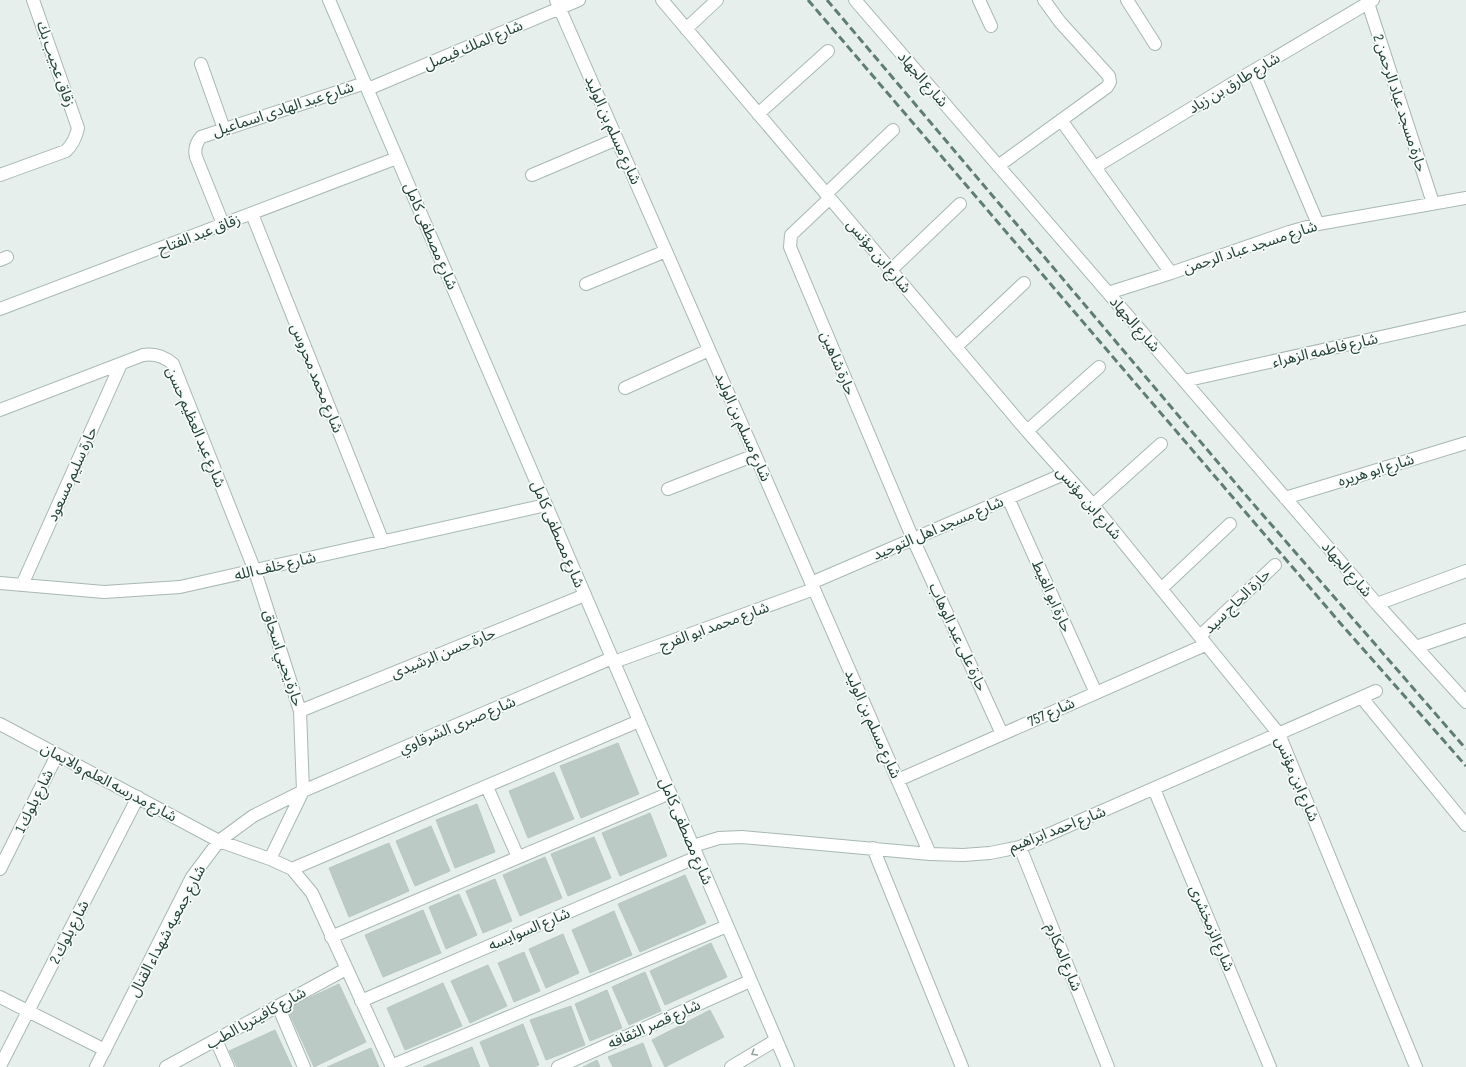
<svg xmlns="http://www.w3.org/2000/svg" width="1466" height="1067" font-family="'Sofia Sans Condensed','Noto Sans Arabic',sans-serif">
<rect width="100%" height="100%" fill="#e6efeb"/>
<path fill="#bbcac4" stroke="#b8c9c2" d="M618,743l21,51 -58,24 -21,-52z
M554,772l20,47 -46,19 -19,-47z
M477,804l18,48 -40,16 -19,-48z
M650,813l17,43 -47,20 -18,-43z
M431,826l19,45 -35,15 -19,-45z
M594,837l17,41 -43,18 -17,-42z
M389,843l20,48 -60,26 -20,-49z
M545,857l17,41 -42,18 -17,-41z
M685,875l21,48 -66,29 -22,-48z
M495,879l17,42 -29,12 -17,-42z
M459,894l18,41 -31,14 -17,-42z
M423,910l18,43 -58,24 -18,-42z
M614,911l18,44 -42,18 -18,-43z
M563,934l16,39 -33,15 -17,-39z
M711,943l16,34 -62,28 -15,-34z
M524,952l16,39 -26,11 -16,-39z
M488,965l19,41 -37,17 -19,-42z
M645,972l16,39 -32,14 -17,-38z
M443,983l19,43 -57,24 -18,-42z
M339,984l27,58 -52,25 -27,-59z
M607,990l15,38 -32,13 -15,-37z
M571,1006l14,39 -39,15 -16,-40z
M710,1010l14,27 -59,30 -13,-27z
M523,1024l16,41 -5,2h-44l-10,-25z
M275,1030l17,37h-55l-8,-16z
M643,1043l9,24h-39l-5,-10z
M472,1047l8,20h-57z
M371,1048l8,19h-52z
M597,1060l3,7h-17z"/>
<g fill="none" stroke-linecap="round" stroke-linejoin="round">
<defs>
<path id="street" d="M556,0l374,854
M662,0l365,431 66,74 186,229 137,333
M855,0l522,604 89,98
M979,0l12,26
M1127,0l28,44
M1368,3l65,200
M686,29l31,-29
M201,64l23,65
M1253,71l65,153
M368,89l211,-89
M758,114l70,-63
M1061,120l110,153
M998,166l109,-79 3,-5 -1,-6 -49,-54 -16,-22
M1095,167l158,-96 120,-71
M0,175l66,-24c7,-7 10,-13 12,-23l-45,-128
M532,175l85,-36
M826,194l67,-64
M830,198l-39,37 -1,12 123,292 89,195
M252,214l131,328
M223,224l-27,-67c-2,-8 0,-14 5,-20l164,-54
M0,260l7,-3
M891,270l69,-66
M586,284l80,-33
M1108,293l63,-20 118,-41 29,-8 148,-26
M0,309l397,-151
M956,347l68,-64
M1184,381l282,-63
M625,388l84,-38
M0,410l143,-55c12,-2 21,1 30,9l82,207 45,140 3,80 -33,68
M1027,431l72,-64
M668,489l87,-34
M1008,498l88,195
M1285,498l181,-55
M1093,505l68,-61
M0,583l104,9 76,-5 366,-82
M811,583l253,-109
M22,585l99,-221
M1161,589l69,-65
M1377,604l89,-33
M1200,636l75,-71
M1416,647l50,-17
M614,662l200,-73
M1362,698l104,127
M300,711l285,-116
M0,724l219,117 51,18 22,10 20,24 80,174
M898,780l307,-135
M487,787l31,70
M1154,789l116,278
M693,846l26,-8 23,-1 188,17 33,1 27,-2 30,-6 356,-156
M1020,847l88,220
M873,848l89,219
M0,869l57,-114
M292,869l347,-148
M331,937l339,-144
M0,997l105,53
M361,1001l336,-144
M278,1006l26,61
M216,1040l12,27
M0,1066l138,-269
M391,1066l336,-140
M96,1067l96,-190 27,-36 34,-25 50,-25 309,-133
M166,1067l180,-98
M558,1067l192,-86
M731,1067l45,-27"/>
<path id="secondary" d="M329,0l459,1067"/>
</defs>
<use href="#street" stroke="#a8b8b2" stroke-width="14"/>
<use href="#secondary" stroke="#a4bbb3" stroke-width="14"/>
<use href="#street" stroke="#fff" stroke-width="12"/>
<use href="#secondary" stroke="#fff" stroke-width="12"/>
<path stroke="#5f7d75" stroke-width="3" stroke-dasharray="8 4" stroke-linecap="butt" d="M808,0l533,624 125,142
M827,0l416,492 223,257"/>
</g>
<defs><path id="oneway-chevron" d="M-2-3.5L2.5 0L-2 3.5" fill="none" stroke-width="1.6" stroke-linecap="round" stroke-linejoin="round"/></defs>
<use stroke="#92a09c" href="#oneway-chevron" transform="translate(754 1053) rotate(149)"/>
<g text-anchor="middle" stroke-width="3.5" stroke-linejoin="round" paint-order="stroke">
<g font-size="15" fill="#24423a" stroke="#f7fbf9">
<text transform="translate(473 45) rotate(-23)" y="5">شارع الملك فيصل</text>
<text transform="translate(56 64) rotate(71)" y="5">زقاق عجيب بك</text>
<text transform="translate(923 79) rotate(49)" y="5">شارع الجهاد</text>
<text transform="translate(1234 83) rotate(-31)" y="5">شارع طارق بن زياد</text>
<text transform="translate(1400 103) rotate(72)" y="5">حارة مسجد عباد الرحمن 2</text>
<text transform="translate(283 109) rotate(-18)" y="5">شارع عبد الهادى اسماعيل</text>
<text transform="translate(613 130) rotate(66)" y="5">شارع مسلم بن الوليد</text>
<text transform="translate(199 234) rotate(-21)" y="5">زقاق عبد الفتاح</text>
<text transform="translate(431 236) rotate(67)" y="5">شارع مصطفى كامل</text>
<text transform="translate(1250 247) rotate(-18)" y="5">شارع مسجد عباد الرحمن</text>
<text transform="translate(879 256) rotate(50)" y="5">شارع ابن مؤنس</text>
<text transform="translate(1135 324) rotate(49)" y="5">شارع الجهاد</text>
<text transform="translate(1325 350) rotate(-13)" y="5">شارع فاطمه الزهراء</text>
<text transform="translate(838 363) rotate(67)" y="5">حارة شاهين</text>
<text transform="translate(317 378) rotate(68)" y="5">شارع محمد محروس</text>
<text transform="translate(196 427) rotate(67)" y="5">شارع عبد العظيم حسن</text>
<text transform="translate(743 427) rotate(66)" y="5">شارع مسلم بن الوليد</text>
<text transform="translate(1376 470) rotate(-17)" y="5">شارع ابو هريره</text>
<text transform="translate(72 474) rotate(-66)" y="5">حارة سليم مسعود</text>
<text transform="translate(1089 503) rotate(49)" y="5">شارع ابن مؤنس</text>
<text transform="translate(938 528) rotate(-23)" y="5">شارع مسجد اهل التوحيد</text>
<text transform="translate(558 534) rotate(67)" y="5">شارع مصطفى كامل</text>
<text transform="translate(275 566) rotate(-13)" y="5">شارع خلف الله</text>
<text transform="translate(1347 569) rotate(49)" y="5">شارع الجهاد</text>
<text transform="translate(1052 596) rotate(66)" y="5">حارة ابو الغيط</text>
<text transform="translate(1237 601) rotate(-44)" y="5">حارة الحاج سيد</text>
<text transform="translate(714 626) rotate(-20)" y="5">شارع محمد ابو الفرج</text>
<text transform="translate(958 637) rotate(65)" y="5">حارة على عبد الوهاب</text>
<text transform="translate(443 653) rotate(-22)" y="5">حارة حسن الرشيدى</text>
<text transform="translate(283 658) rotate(72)" y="5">حارة يحيي اسحاق</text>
<text transform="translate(1051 712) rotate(-24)" y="5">شارع 757</text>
<text transform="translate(873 724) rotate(66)" y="5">شارع مسلم بن الوليد</text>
<text transform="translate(457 725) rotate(-23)" y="5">شارع صبرى الشرقاوي</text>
<text transform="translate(1297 779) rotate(67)" y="5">شارع ابن مؤنس</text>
<text transform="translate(109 782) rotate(28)" y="5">شارع مدرسه العلم والايمان</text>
<text transform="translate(34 801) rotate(-64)" y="5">شارع بلوك 1</text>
<text transform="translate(1057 829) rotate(-21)" y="5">شارع احمد ابراهيم</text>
<text transform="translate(686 831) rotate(67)" y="5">شارع مصطفى كامل</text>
<text transform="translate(1212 928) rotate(67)" y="5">شارع الزمخشرى</text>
<text transform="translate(529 929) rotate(-23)" y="5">شارع السوايسه</text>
<text transform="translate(167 931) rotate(-62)" y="5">شارع جمعيه شهداء القنال</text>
<text transform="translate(69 932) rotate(-63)" y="5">شارع بلوك 2</text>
<text transform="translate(1064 957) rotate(68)" y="5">شارع المكارم</text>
<text transform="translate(256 1018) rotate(-29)" y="5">شارع كافيتريا الطب</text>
<text transform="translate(654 1024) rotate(-24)" y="5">شارع قصر الثقافه</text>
</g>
</g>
</svg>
